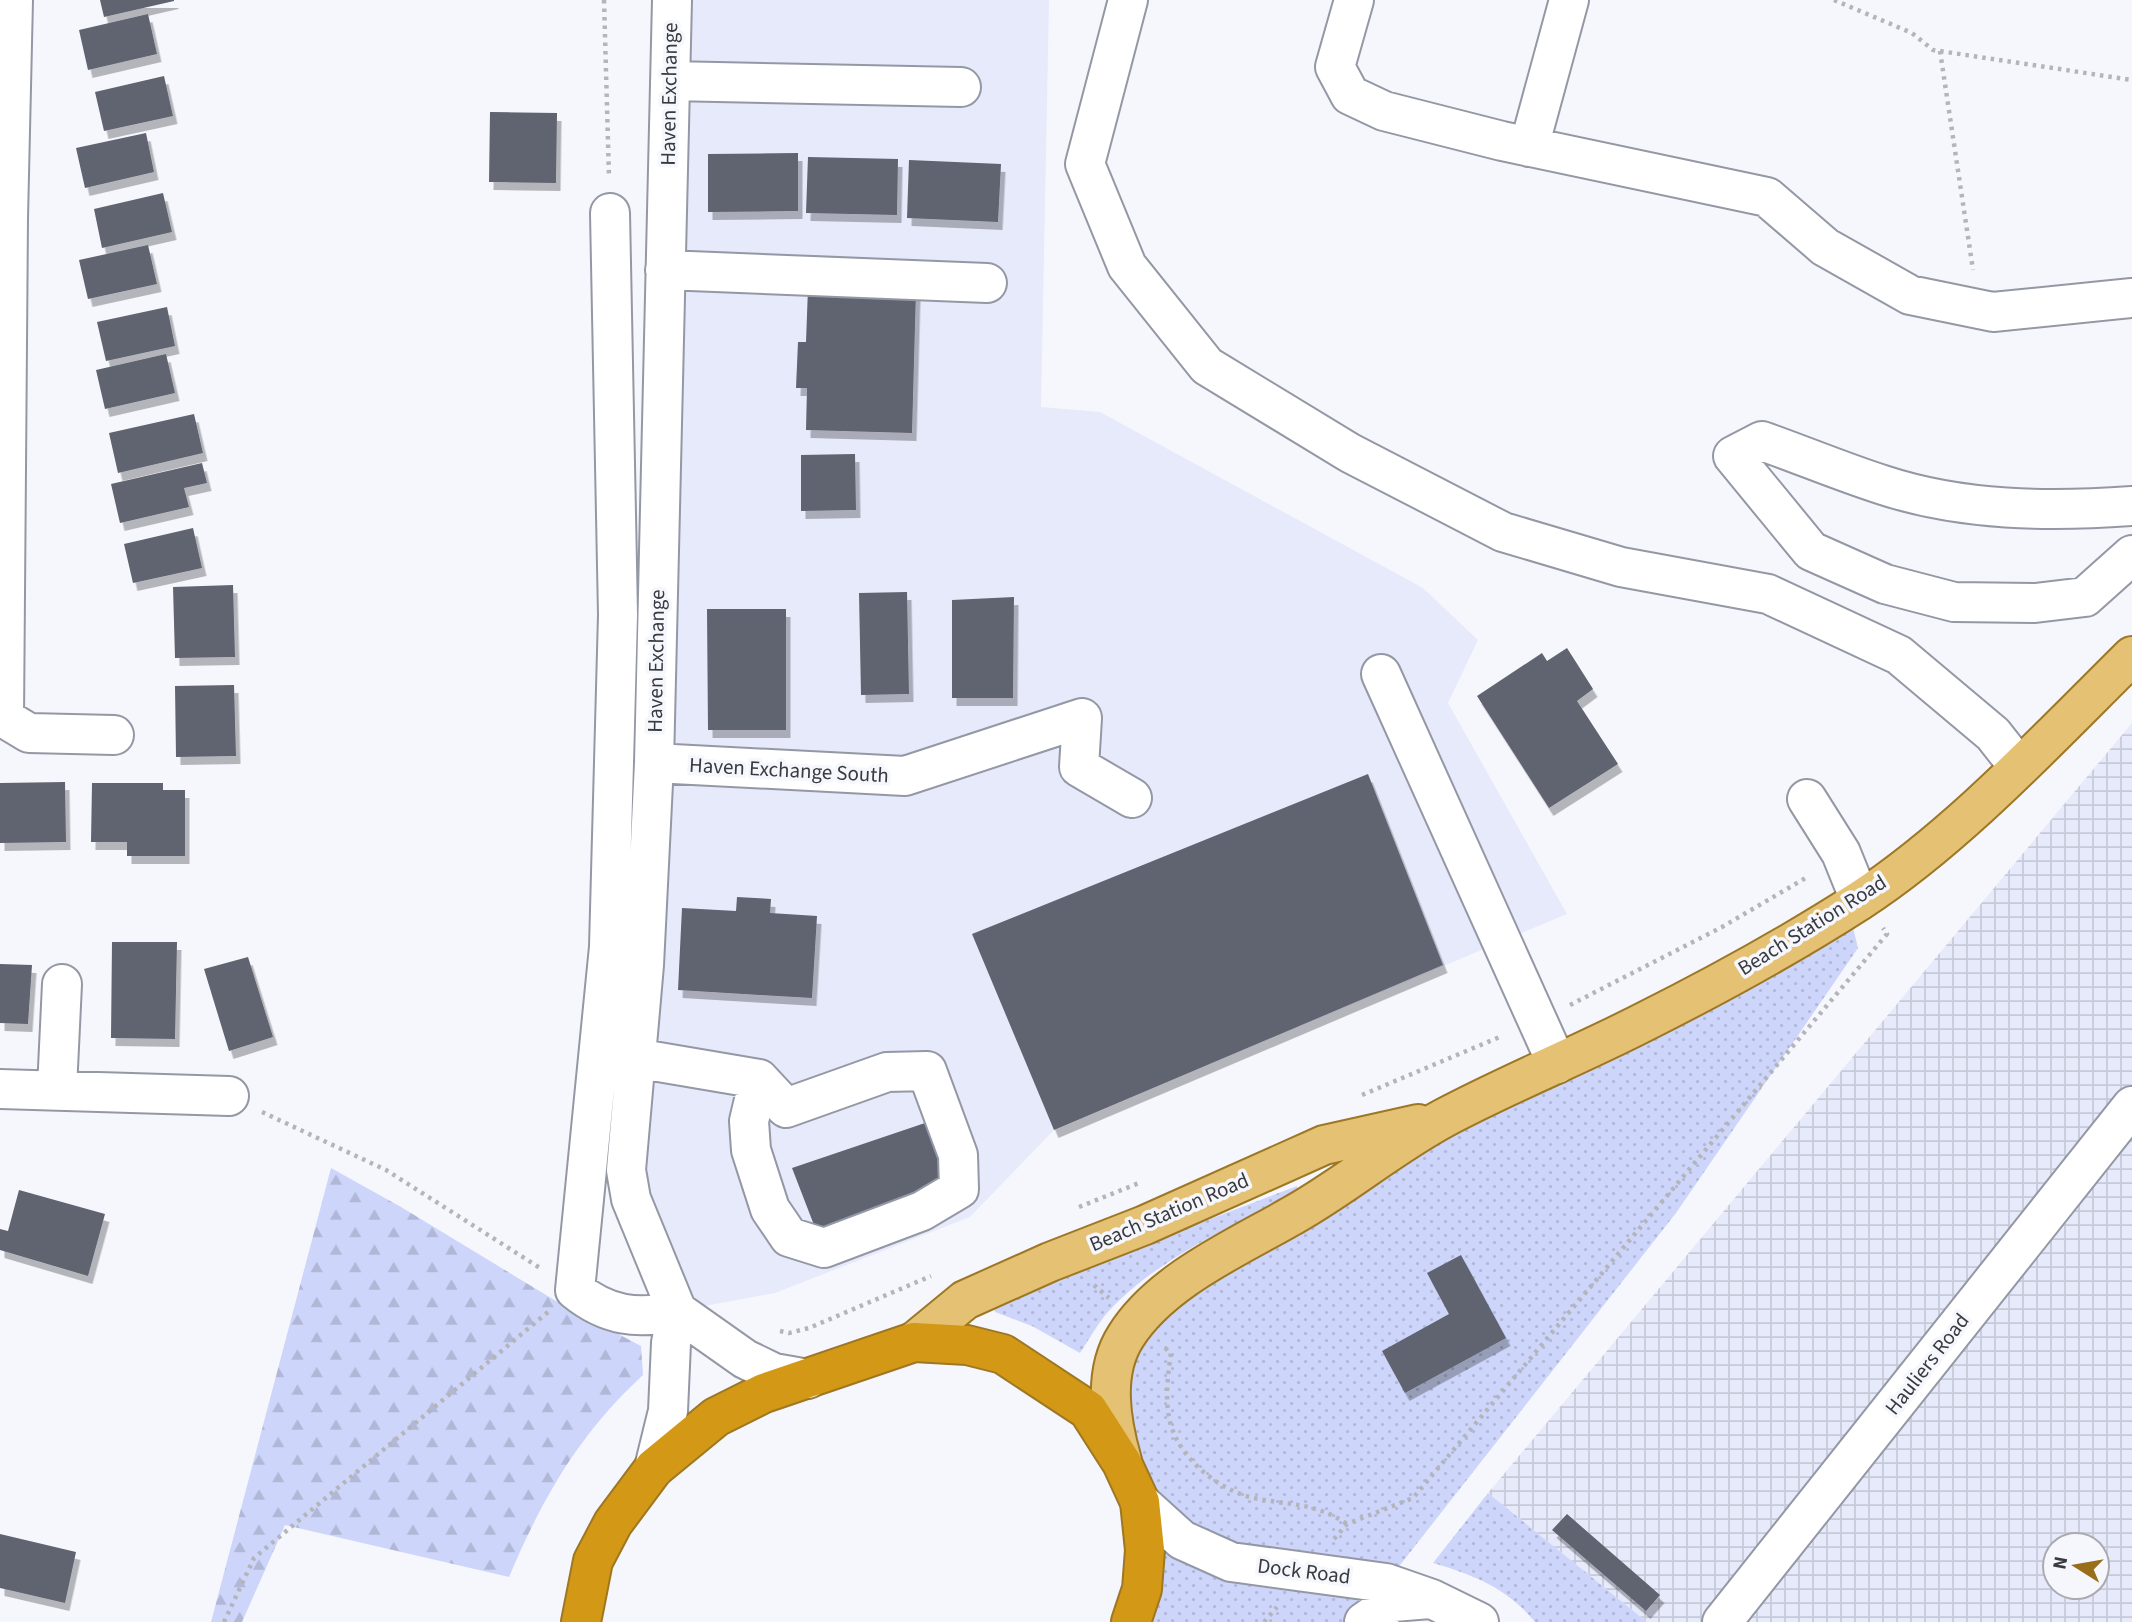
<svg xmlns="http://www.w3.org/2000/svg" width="2132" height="1622" font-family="'Source Sans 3',sans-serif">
<defs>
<pattern id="industrial-grid" width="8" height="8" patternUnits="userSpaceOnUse" patternTransform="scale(1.75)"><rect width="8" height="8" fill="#e6eafb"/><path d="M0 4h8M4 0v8" fill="none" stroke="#c6c9d8"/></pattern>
<pattern id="grass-dots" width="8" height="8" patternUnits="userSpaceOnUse" patternTransform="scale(1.75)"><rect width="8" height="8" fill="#cdd6fa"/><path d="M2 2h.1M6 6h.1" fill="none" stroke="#b1b8d7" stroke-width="1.8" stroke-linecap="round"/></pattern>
<pattern id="forest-firs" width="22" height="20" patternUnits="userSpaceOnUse" patternTransform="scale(1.75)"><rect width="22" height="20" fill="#cdd6fa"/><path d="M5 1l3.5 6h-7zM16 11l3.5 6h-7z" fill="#b1b8d7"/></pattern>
<filter id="shadow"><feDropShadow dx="4.5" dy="8" stdDeviation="0" flood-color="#0004"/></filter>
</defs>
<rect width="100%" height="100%" fill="#f6f7fd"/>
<path fill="#e6eafb" d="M672,0h377l-8,407 59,5 323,176 55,52 -30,63 119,211 -513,216 -84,87 -195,76 -98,18 -46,-112z"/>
<path fill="url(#industrial-grid)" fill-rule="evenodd" d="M2132,723v899h-485l-159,-129zM2055,1545h42v42h-42z"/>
<path fill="url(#grass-dots)" d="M1848,907l10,41 -182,265 -290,370 -35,39h-220l-15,-182 27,-124 18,-19z
M1297,1186v6c-64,34 -140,66 -190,121 -11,13 -18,27 -27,40l-48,-27 -37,-14 -1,-5 64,-30z
M1488,1493l159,129h-112c-28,-34 -61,-47 -102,-59z"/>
<path fill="url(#forest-firs)" d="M331,1168l70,39 155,94 85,45 2,29c-64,59 -100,122 -134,202l-224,-52 -43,97h-31z"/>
<path fill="#60636f" filter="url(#shadow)" d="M100,0h74v1l-70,16z
M148,14l9,40 -69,16 -9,-40z
M164,76l9,40 -69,15 -9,-39z
M490,112l67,1 -1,70 -67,-1z
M146,133l8,39 -69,16 -9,-40z
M798,153v58l-90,1v-58z
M808,157l90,2 -1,56 -91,-2z
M909,160l92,4 -3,58 -91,-4z
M163,193l9,39 -70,16 -8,-39z
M148,245l9,39 -69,15 -9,-39z
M808,288l108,2 -4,143 -106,-3 1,-42h-11l2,-46h8z
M167,307l8,39 -69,15 -9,-39z
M166,354l9,39 -70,16 -9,-39z
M194,414l9,39 -85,20 -9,-40z
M855,454l1,56 -55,1v-56z
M202,463l5,20 -23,5 5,19 -69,16 -9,-39z
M193,528l9,40 -69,15 -9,-39z
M233,585l2,72 -60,1 -2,-71z
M907,592l2,102 -48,1 -2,-102z
M1014,597l-1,101h-61v-98z
M707,609h79v121h-78z
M1567,648l26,41 -16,12 41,63 -69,44 -72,-112 65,-43 5,8z
M234,685l2,71 -60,1 -1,-71z
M1368,774l75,191 -389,165 -82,-196z
M65,782l1,60 -66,1v-60z
M92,783h71v7h22v66h-58v-14h-36z
M737,897l34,2 -1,14 47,3 -5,82 -134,-8 4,-82 54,3z
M112,942h65l-2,97 -64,-1z
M248,957l25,80 -44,14 -25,-82z
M0,964l32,1 -4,59 -28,-1z
M925,1123l26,64 -132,51 -27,-70z
M19,1190l86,24 -17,62 -88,-26v-21l8,2z
M1461,1255l45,83 -101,55 -23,-42 67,-37 -22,-41z
M1567,1514l93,81 -14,16 -94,-81z
M0,1534l76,18 -11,51 -65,-15z"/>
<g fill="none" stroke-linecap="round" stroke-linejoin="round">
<defs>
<path id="minor" d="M672,0l-18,763 -10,202 -18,205 5,29 46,112 68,48 29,14 34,6
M1128,0l-43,164 42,102 80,100 143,87 153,79 118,35 147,27 131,61 94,79 26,33
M1354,0l-19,67 15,28 34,16 118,30 265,56 58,50 85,48 83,17 139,-14
M670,81l291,6
M1529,147l40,-147
M610,213l8,402 -9,332 -34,343c32,26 62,30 102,21
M665,270l322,13
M2132,506c-83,6 -170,5 -249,-21 -41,-13 -81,-30 -121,-44l-29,15 78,95 74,33 69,18 81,1 50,-6 47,-42
M1381,674l176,390
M4,718l4,-500 5,-218
M4,718l25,15 85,2
M654,763l251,13 177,-58 -3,49 53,31
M1807,799l34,54 19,47
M635,1058l124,21 27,29 101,-36 40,-1 31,84 1,34 -37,22 -98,37 -35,-11 -19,-28 -19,-59 -2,-29 10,-42
M0,1089l229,7
M57,1089l5,-105
M654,1468l14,-57 3,-68 6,-32
M1140,1502l42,38 49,22 155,21 46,16 47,23
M1364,1622l29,-20 37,-3
M1722,1622l410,-516"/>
<path id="major" d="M914,1342l51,-42 85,-38 95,-37 179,-80 94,-21
M1122,1461c-11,-39 -20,-88 4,-125 35,-56 114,-90 169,-122 51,-29 97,-68 149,-96 64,-34 131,-61 196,-94 74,-37 149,-78 219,-123 97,-63 190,-163 273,-245"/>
<path id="highway" d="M581,1622l12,-61 20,-38 41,-55 62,-51 48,-24 150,-51 53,3 36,9 85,56 34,53 18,39 5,48 -3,39 -11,33"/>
</defs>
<use href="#minor" stroke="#9498a5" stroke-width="42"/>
<use href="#major" stroke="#9d7724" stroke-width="42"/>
<use href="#highway" stroke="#9d7724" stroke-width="42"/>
<path stroke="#b4b5bb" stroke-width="4.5" stroke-dasharray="3.5 5" stroke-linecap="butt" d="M604,0l5,177
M1834,0l78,33 21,17 199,30
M1940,51l33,219
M1570,1005l152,-78 87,-51
M1362,1095l140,-59
M262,1112l124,58 154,98
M1079,1207l60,-24
M1094,1285l15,13
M780,1331l9,2 20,-5 122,-52
M1165,1348l6,5c-3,20 -6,44 -2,64 6,37 46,71 81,80 37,9 63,4 97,27
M1334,1539l13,-15 66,-26 474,-564 -4,-6
M224,1622l30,-64 294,-246
M1264,1622l13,-15"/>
<use href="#minor" stroke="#fff" stroke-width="38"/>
<use href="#major" stroke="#e5c173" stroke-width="38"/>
<use href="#highway" stroke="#d39815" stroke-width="38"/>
</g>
<g text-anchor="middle" stroke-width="7" stroke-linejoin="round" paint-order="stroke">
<g font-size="21" fill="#393a40" stroke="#f6f7fd">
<text transform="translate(669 94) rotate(-89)" y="7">Haven Exchange</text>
<text transform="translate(656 661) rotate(-89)" y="7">Haven Exchange</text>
<text transform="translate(789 770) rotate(3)" y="7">Haven Exchange South</text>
<text transform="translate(1812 925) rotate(-32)" y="7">Beach Station Road</text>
<text transform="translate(1169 1212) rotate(-23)" y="7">Beach Station Road</text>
<text transform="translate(1927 1364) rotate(-52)" y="7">Hauliers Road</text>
<text transform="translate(1304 1571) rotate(7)" y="7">Dock Road</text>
</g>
</g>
<g transform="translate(2076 1566) rotate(281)"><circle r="33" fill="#f6f7fd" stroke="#aaabb1" stroke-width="2"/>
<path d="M0-5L12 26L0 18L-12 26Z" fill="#986e1b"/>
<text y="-10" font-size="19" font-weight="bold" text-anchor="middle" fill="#393a40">N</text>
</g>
</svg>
